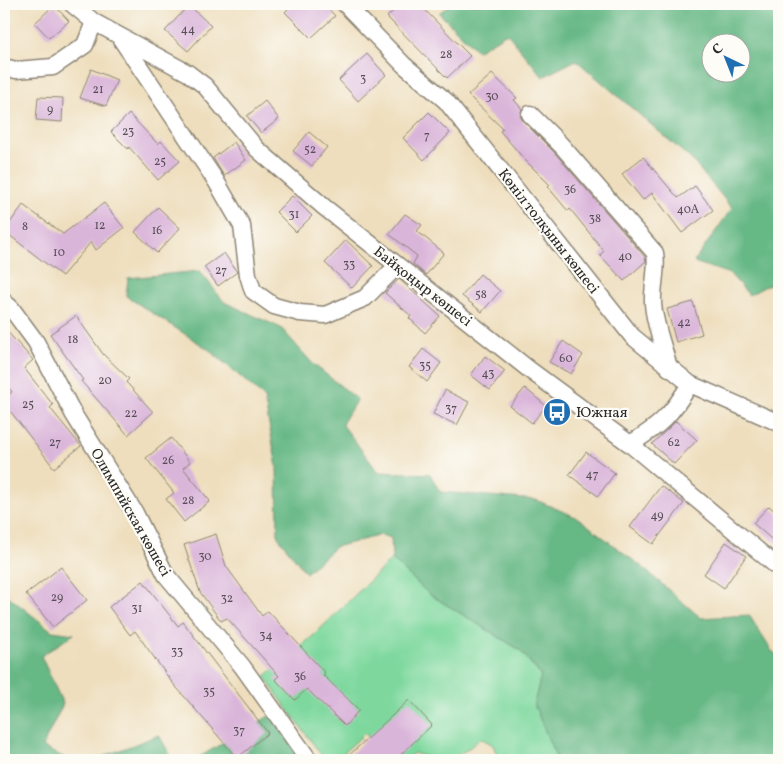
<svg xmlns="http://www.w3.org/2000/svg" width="783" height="764" font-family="Vollkorn,serif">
<rect width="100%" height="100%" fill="#fdfcf7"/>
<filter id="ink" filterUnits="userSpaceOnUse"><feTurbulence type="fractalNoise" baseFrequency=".02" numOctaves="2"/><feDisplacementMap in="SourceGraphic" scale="10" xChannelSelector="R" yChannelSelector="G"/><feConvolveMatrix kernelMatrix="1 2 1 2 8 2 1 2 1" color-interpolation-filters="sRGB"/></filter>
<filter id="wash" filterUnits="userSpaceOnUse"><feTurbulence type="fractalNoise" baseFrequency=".0096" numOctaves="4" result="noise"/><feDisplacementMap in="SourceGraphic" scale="20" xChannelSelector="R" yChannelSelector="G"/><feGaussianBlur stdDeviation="1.12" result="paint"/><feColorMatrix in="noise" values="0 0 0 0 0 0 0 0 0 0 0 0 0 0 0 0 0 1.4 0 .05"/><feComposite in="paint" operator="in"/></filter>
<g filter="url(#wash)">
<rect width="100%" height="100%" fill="#eedebd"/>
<path fill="#7ed89e" stroke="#548264" d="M392,559l37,35 91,56 21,26 -7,28 23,56h-58l-6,-15 -12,-7c-23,21 -38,26 -67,15l-10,7h-15l-24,-27 -29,27h-11l-61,-83 49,-41z"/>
<path fill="#66b885" stroke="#487258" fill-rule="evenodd" d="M451,4h328v275l-30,16 -19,-21 -36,-12 38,-54 -41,-49 -115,-99 -33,17 -36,-44 -30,18 -38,-38zM710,42h30v30h-30z
M200,271l24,31 57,26 32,36 44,35 -15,25 36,48 52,2 10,18 96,8 42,18 64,49 59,51 48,-3 22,35 8,7v103h-222l-23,-56 7,-29 -21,-25 -91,-56 -37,-35 -1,-21 -10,-3 -46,12 -29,26 -28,-36 -1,-70 -13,-70 -56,-48 -82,-53 2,-18z
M4,593l48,38 22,3 -33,22 22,48 -21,43 27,13h-65z
M271,715l32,45h-109z
M159,735l14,25h-79z"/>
<g id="blocks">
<path fill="#dab5da" d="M293,4h31l11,12 -24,22 -26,-26z
M401,4h18l51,52 -23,22 -60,-61z
M54,5l15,16 -20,17 -14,-15z
M189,5l22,21 -23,25 -23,-20z
M367,54l19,21 -28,26 -19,-21z
M91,69l26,11 -11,26 -26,-8z
M492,74l25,24 -3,2 8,9 -2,7 3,5 31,31 91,105 1,4 -22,20 -24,-26 4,-4 -34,-42 -2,2 -20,-24 2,-2 -25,-25 -25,-29 3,-2 -35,-34z
M38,97l25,1 -1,24 -26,-2z
M265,101l14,18 -18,14 -14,-17z
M429,112l21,21 -26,27 -21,-22z
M129,114l29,30 3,-3 19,20 -22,19 -29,-33 -1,2 -17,-17z
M309,132l18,15 -15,19 -19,-15z
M234,142l12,18 -22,16 -11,-18z
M643,157l35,41 17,-12 18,24 -31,23 -30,-40 -9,7 -21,-26z
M292,196l20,20 -16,16 -20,-20z
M104,203l20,25 -28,22 -5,-8 -29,34 -58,-45 19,-26 40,29z
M158,207l22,21 -23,25 -22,-21z
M405,214l17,11 -5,6 27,22 -18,22 -13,-11 4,-8 -28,-22z
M346,240l27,26 -21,22 -27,-25z
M224,253l13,19 -19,14 -14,-19z
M480,274l20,17 -18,21 -20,-16z
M399,279l41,37 -15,17 -16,-15 2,-2 -26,-23z
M693,302l9,32 -26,8 -9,-33z
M76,316l27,38 26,25 -3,3 27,30 -25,23 -47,-54 2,-1 -33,-46z
M4,328l29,32 -9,8 29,37 -3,3 31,38 -27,22 -50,-65v-4l8,-7 -8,-10z
M563,341l20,14 -12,19 -22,-12z
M423,349l18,14 -14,19 -18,-15z
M485,356l20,15 -15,19 -19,-15z
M525,388l21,18 -14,17 -22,-17z
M445,390l24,12 -12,23 -24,-11z
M676,421l21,19 -23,24 -22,-20z
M171,438l19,24 -7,6 27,33 -26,21 -18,-23 8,-6 -28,-35z
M586,452l29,21 -17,23 -29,-21z
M661,486l23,17 -31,41 -23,-17z
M769,506l10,9v31l-26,-23z
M216,534l10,32 36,50 6,-5 57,62 -2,2 36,35 -14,16 -38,-37 -12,11 -20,-21 4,-3 -52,-58 -6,3 -21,-29 -16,-47z
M726,542l20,14 -22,32 -20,-14z
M61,567l26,33 -34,27 -27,-33z
M143,581l35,45 5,-4 85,111 -31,25 -66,-77 -36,-50 -5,4 -21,-28z
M409,700l23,25 -37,35h-51z"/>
</g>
</g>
<g filter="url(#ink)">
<use href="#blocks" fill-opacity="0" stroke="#8c8474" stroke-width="1"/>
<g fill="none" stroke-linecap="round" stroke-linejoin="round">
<defs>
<path id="minor" d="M72,4l22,18 94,51 17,13 52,63 67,58 207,164 99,73 149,124
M345,4l59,61 42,36 186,235 58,48 89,39
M121,39l95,142 26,45 6,49 5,16 21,15 26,7 25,2 40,-17 32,-32
M4,67l12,3 37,-3 32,-22 9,-23
M530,114l31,31 94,108c3,16 -3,33 -2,50 1,21 11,44 16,65
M4,302l7,6 25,34 38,73 61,98 31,62 76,91 67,94
M630,444c30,-18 42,-30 60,-60"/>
</defs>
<use href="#minor" stroke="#8c8474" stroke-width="19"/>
<use href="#minor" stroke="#fff" stroke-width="16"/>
</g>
</g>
<defs>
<symbol id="bus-disc" viewBox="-11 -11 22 22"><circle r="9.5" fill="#1f6fb2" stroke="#fdfcf7"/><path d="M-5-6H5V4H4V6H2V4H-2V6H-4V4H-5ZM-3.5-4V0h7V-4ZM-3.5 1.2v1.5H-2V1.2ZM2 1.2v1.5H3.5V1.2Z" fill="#fff"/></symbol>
</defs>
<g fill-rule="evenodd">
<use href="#bus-disc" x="541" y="396" width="32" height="32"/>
</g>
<g text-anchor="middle" stroke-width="4.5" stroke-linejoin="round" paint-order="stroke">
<g font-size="12" fill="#574e57">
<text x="188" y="33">44</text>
<text x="446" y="58">28</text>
<text x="363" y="82">3</text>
<text x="98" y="93">21</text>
<text x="492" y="100">30</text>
<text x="50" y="113">9</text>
<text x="128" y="135">23</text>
<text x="427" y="139">7</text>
<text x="310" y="153">52</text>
<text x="160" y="165">25</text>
<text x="570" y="193">36</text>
<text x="688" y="213">40А</text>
<text x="294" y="218">31</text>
<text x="595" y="222">38</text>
<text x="100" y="229">12</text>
<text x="25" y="230">8</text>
<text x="157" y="234">16</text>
<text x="59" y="256">10</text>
<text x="625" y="260">40</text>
<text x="349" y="268">33</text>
<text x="221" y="274">27</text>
<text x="481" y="298">58</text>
<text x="684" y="326">42</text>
<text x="73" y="343">18</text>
<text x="566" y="362">60</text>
<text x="425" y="369">35</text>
<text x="488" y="377">43</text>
<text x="105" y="384">20</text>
<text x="28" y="408">25</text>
<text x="451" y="412">37</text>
<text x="131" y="417">22</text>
<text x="55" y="446">27</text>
<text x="674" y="446">62</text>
<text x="168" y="464">26</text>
<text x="592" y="478">47</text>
<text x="188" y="504">28</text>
<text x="657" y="519">49</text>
<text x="205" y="560">30</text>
<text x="57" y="601">29</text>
<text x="227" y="602">32</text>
<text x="137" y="612">31</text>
<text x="266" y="639">34</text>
<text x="177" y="655">33</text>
<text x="300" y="680">36</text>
<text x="209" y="695">35</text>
<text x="239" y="734">37</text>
</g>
<g font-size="15" fill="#2b2b2b" stroke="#fdfcf7">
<text transform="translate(549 231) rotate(52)" y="5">Көніл толқыны көшесі</text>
<text transform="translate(423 286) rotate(38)" y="5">Байқоңыр көшесі</text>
<text transform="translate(131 512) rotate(60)" y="5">Олимпийская көшесі</text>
</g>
<g font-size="15" fill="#2b2b2b" stroke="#fdfcf7" text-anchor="start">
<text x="576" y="417">Южная</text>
</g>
</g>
<rect width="783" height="764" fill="none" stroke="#fdfcf7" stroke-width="20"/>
<g transform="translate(726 58) rotate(317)"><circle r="24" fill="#fdfcf7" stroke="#a9a8a5"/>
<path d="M0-4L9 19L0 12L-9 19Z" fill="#1f6fb2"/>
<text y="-8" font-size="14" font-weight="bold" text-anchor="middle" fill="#2b2b2b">С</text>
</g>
</svg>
